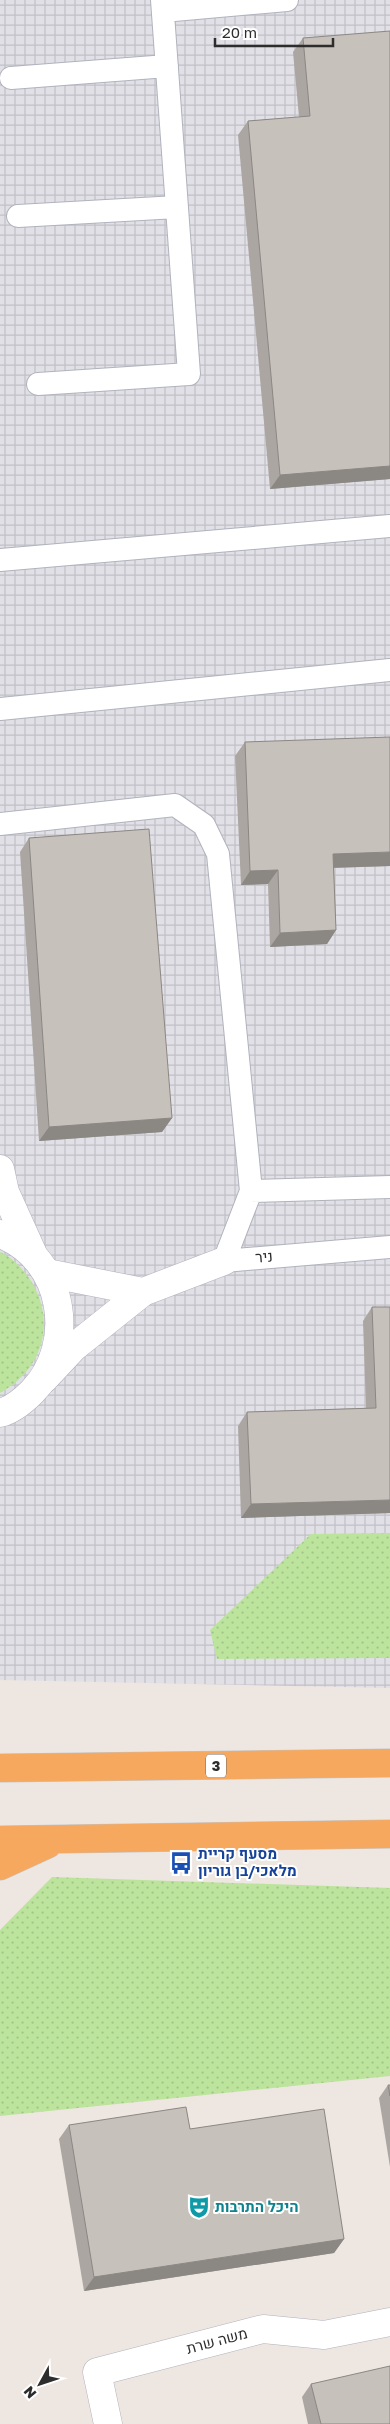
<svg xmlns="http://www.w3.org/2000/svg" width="390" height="2424" font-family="'Golos Text',Heebo,sans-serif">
<defs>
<pattern id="industrial-grid" width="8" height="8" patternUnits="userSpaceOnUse" patternTransform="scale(1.25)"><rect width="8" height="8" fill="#e1e0e7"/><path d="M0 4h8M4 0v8" fill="none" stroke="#c1c0c6"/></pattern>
<pattern id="park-dots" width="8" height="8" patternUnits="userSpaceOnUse" patternTransform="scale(1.25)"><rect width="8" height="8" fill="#bce49d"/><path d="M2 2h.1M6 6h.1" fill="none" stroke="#a2c488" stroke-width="1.8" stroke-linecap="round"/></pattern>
</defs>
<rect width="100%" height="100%" fill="#eee6e0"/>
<path fill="url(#industrial-grid)" d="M0,0h390v1688l-390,-8z"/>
<path fill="url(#park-dots)" d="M0,1252c12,5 24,18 31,29 26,42 11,89 -31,112z
M390,1533v125l-173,1 -7,-29 101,-96z
M52,1877l338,11v188l-390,40v-186z"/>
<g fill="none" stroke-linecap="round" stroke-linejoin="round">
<defs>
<path id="service" d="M163,11l124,-11
M11,78l156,-12
M18,216l159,-9
M38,384l151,-10 -27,-374
M0,560l390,-34
M0,709l390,-39
M0,824l175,-19 29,20 14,29 33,337 -27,70 166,-14
M251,1191l139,-4"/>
<path id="minor" d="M47,1273l96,19
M44,1379l30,-32 69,-55 81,-31
M108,2424l-11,-52 166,-43 61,6 66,-13"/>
<path id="tertiary" d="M0,1169l5,23 28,62
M0,1234c65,24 78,111 32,158 -9,9 -20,18 -32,21"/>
<path id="trunk" d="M0,1768l390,-5
M0,1840l390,-6
M0,1866l48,-22"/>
</defs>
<use href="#service" stroke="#b0b3bd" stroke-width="24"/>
<use href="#minor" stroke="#b0b3bd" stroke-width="29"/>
<use href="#tertiary" stroke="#b0b3bd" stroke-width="29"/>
<use href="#trunk" stroke="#c4c4c4" stroke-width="29"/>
<use href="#service" stroke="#fff" stroke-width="22"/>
<use href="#minor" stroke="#fff" stroke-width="28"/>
<use href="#tertiary" stroke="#fff" stroke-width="28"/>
<use href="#trunk" stroke="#f6a85e" stroke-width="28"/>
</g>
<path fill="#aba6a1" d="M303,38l87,441 -120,10 -32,-354 10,-14 51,-4 -6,-65z
M245,742l145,124 -56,2 2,62 -9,14 -57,3 -2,-63 -27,1 -6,-129z
M29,838l143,280 -10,14 -123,9 -19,-289z
M372,1307l18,206 -149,5 -3,-92 9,-14 119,-4 -3,-87z
M388,2085h2v82l-11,-69z
M69,2125l121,4 154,110 -10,14 -250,38 -25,-152z
M311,2384l79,40h-82l-6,-27z"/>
<path fill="#8b8783" d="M390,466v13l-120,10 10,-14z
M390,852v14l-66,2 9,-14z
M278,870l-10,14 -27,1 9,-14z
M336,930l-9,14 -57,3 10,-14z
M172,1118l-10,14 -123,9 10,-14z
M390,1500v13l-149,5 10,-14z
M344,2239l-10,14 -250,38 10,-14z"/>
<path fill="#c7c1bb" stroke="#8b8783" d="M390,31v435l-110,9 -32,-354 62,-5 -7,-78z
M390,737v115l-57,2 3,76 -56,3 -2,-63 -28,1 -5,-129z
M149,829l23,289 -123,9 -20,-289z
M372,1307h18v193l-139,4 -4,-92 129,-4z
M388,2085h2v11z
M186,2107l4,22 134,-20 20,130 -250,38 -25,-152z
M390,2366v58h-69l-10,-40z"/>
<defs>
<symbol id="bus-bare" viewBox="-9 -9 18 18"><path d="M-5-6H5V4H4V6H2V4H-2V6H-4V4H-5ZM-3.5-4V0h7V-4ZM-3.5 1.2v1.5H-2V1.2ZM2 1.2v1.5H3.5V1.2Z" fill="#1a4fb4" stroke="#fff" stroke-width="2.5" paint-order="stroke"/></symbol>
<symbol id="theatre-bare" viewBox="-9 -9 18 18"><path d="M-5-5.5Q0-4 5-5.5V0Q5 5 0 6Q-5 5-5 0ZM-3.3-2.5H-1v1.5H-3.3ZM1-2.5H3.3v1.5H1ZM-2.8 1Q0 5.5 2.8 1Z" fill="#0f9aa8" stroke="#fff" stroke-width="2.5" paint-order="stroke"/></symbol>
</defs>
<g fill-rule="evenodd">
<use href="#bus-bare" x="165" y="1847" width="32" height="32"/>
<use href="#theatre-bare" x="183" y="2191" width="32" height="32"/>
</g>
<g text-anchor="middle" stroke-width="4" stroke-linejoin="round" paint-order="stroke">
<rect fill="#fff" stroke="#6c6c6c" stroke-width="1" x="206" y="1754.5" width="20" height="23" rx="4"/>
<g font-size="14" font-weight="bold" fill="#2d2d2d">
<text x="216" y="1771">3</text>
</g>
<g font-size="15" fill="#2d2d2d" stroke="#fff">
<text transform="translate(264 1257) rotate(-5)" y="5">ניר</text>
<text transform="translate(217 2341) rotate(-15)" y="5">משה שרת</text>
</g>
<g font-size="15" font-weight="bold" fill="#164399" stroke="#fff" text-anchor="start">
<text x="198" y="1859">מסעף קריית<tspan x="198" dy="17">מלאכי/בן גוריון</tspan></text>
</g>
<g font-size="15" font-weight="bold" fill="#0d838f" stroke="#fff" text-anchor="start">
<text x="215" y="2212">היכל התרבות</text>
</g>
</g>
<g transform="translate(40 2384) rotate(230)" stroke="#ffffff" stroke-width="4" paint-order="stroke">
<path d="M0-4L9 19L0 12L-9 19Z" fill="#2d2d2d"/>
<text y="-8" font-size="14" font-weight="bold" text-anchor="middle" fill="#2d2d2d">N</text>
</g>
<path d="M215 38v8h118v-8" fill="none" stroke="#2d2d2d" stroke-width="2.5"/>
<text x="222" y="38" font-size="15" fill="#2d2d2d" stroke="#ffffff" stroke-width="4" paint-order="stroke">20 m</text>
</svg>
